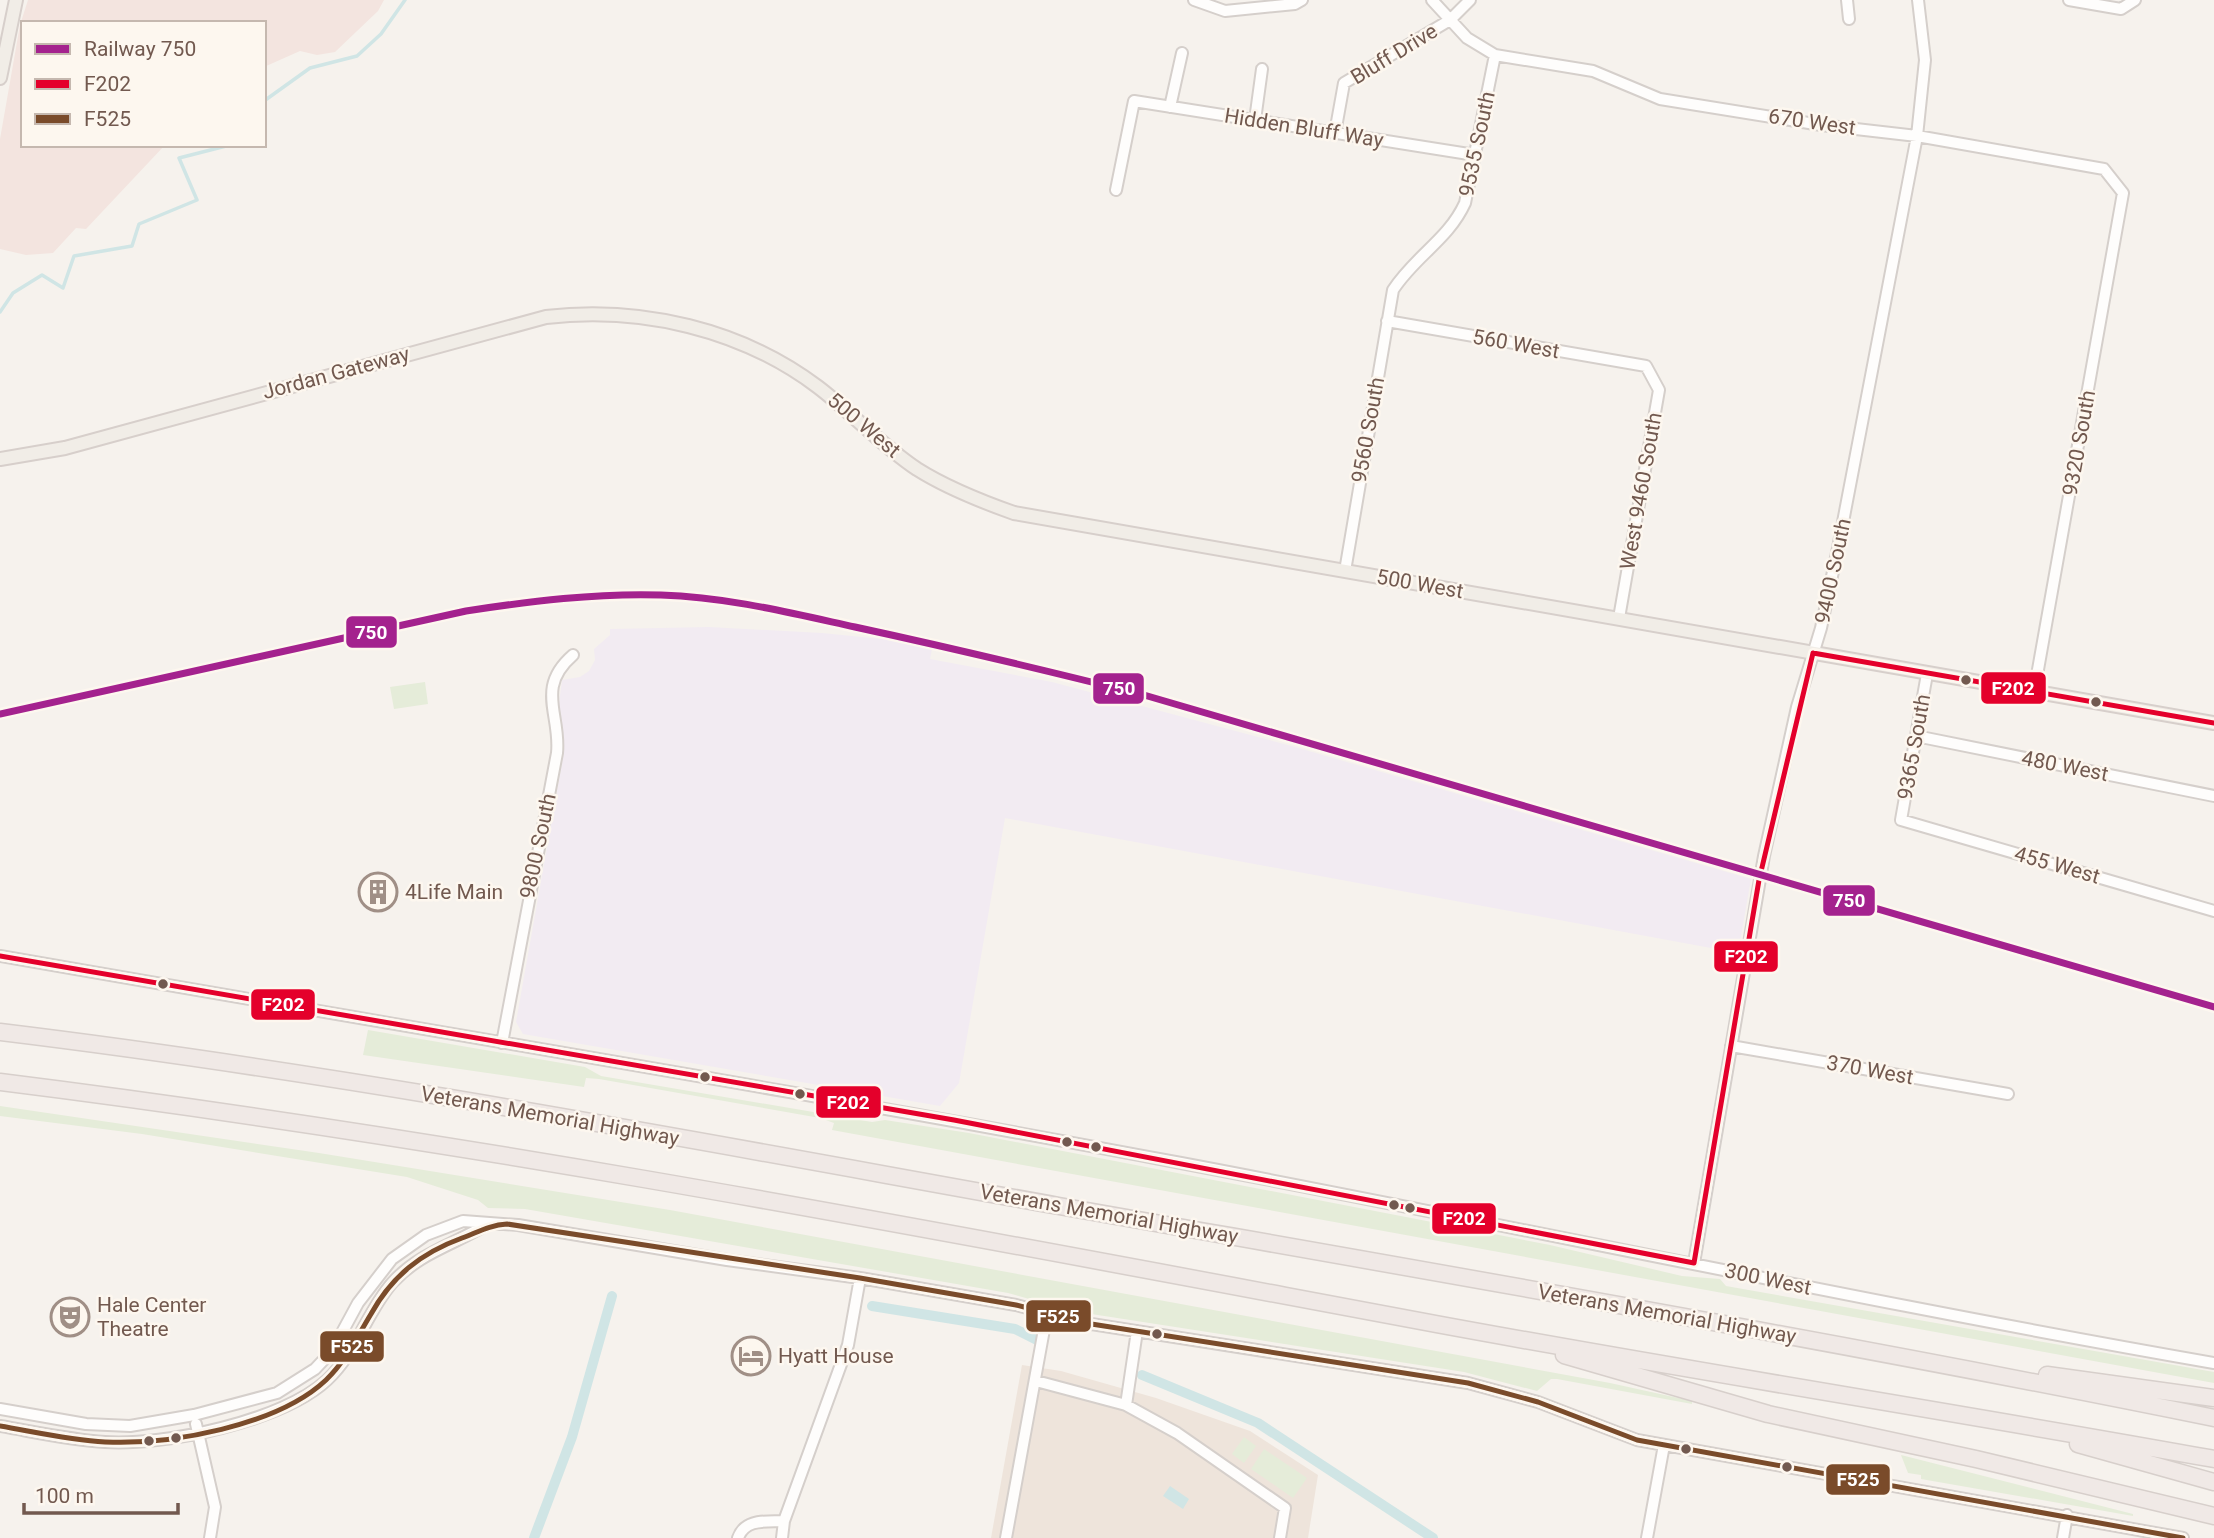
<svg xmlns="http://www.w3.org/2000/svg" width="2214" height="1538" font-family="Roboto,sans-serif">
<rect width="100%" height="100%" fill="#f6f2ed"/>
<path fill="#eee4db" d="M1022,1365l39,6 95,27 94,33 68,44 -10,63h-317z"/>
<path fill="#f3e4df" d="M28,0h356l-6,11 -43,41 -18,3 -17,-4 -36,16v-44h-241v122h142l-79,84 -10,-1 -23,25 -27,2 -26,-6v-110l20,-114z"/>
<path fill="#f2ebf2" d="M709,627l113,6 60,6 50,10 -2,10 122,23 243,65 456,132 -13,74 -733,-135 -46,265 -19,23 -417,-72 -7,-12 48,-270 -1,-22 -5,-19 4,-31 18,-3 9,-6 6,-11 -1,-11 16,-14v-6z"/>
<path fill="#e5ecd9" d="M425,682l3,22 -34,5 -4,-22z
M368,1030l217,37 16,9 271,46 13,-2 84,13 437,84 144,28 132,31 38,3 6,7 488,86v11l-1382,-253 2,-7 -14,-5 -221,-39 -13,-1 -2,9 -221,-32z
M0,1106l319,47 351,57 940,173 82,18v3l-135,-25h-6l-14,12 -73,-19 -392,-61 -64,-18 -483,-84 -37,-1 -10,-8 -71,-23 -265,-43 -142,-18z
M1244,1437l12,9 -12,17 -12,-9z
M1264,1449l43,29 -14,20 -42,-29z
M1901,1455l232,59v2l-212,-37v-4l-13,-2z"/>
<path fill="#d0e5e5" d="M1170,1486l19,13 -6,10 -20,-13z"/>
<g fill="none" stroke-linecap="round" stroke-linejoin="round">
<path stroke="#d0e5e5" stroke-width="3.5" d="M264,101l46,-33 47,-12 24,-22 24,-34
M0,312l13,-19 29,-18 21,13 11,-32 58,-10 7,-22 58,-24 -18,-42 51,-13"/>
<path stroke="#d0e5e5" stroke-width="10" d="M872,1306l143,23 22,11
M1142,1375l116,48 175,115
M534,1538l38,-101 40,-141"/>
<defs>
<path id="minor" d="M1194,0l31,11 70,-7 7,-4
M1432,0l35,38 28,17 98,16 67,28 161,26 96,11 187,33 19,24 -89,499
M1847,0l2,19
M2069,0l52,9 14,-9
M1170,107l12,-54
M1255,120l7,-51
M1335,133l9,-50 106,-63 20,-20
M1116,190l18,-89 341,54
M1387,321l259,45 13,24 -40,228
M1345,571l48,-281c23,-35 55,-50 72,-87l30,-148
M1927,674l-26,146 313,91
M1916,736l298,60
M0,956c394,69 788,133 1181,207 345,65 688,140 1033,200
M502,1043l55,-290c4,-39 -22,-65 16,-98
M1731,1046l277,48
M1694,1263l70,-407 33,-149 24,-79 17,-80 79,-412 8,-76 -7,-60
M1036,1381l90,24 51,28 108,75 -5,30
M1126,1405l11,-74
M0,1409l86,15 44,2 64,-11 83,-22 38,-24 17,-18 26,-48 34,-44 34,-24 37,-14 55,4 209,35 133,18 156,27 69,18 383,60 70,19 99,38 546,98
M196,1424l19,83 -5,31
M0,1426c35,6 70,14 105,16 60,4 178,-21 222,-62 30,-28 39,-67 65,-97 27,-30 61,-38 94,-58
M738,1538c7,-20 29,-16 46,-17
M782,1538l2,-17 64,-176 12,-67
M1006,1538l41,-225
M1647,1538l17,-93
M2063,1538l4,-23"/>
<path id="major" d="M0,78l16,-78
M0,459l65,-11 481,-131c95,-11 195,12 272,70 34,26 63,58 99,82 30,19 63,32 97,44l1200,210"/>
<path id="highway" d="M0,1032c355,43 707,111 1059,174 385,68 771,134 1155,212
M0,1082c482,60 959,153 1436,242 259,48 519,88 778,135
M1564,1355l204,59 208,45 238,57
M2047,1375l167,23
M2078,1444l136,38"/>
</defs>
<use href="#minor" stroke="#d5cfcb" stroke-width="14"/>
<use href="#major" stroke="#d7cfcb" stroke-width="16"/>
<use href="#highway" stroke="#d7cfcb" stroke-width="19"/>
<use href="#minor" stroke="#fefdfc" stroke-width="10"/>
<use href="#major" stroke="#f1ede7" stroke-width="12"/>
<use href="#highway" stroke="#f0e9e6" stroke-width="16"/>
<defs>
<path id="bus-1" d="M1813,653l401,70
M0,956l954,164 740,143
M1694,1263l65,-383 54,-227"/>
<path id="bus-2" d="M0,1426c35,6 70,14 105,16 65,3 172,-16 221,-62 20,-19 31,-43 45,-66 21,-38 50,-61 91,-76 16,-6 28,-13 45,-14l353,54 156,27 69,18 383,60 70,19 99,38 546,98"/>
</defs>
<use href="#bus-1" stroke="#fdf7ef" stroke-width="10"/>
<use href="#bus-2" stroke="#fdf7ef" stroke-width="10"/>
<use href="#bus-1" stroke="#e4002b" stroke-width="5"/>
<use href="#bus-2" stroke="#7a4b2a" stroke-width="5"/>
<defs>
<path id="rail-1" d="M0,714l466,-103c65,-10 130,-18 195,-16 66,2 130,18 194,32 97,21 193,44 289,68l1070,312"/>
</defs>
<use href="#rail-1" stroke="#fdf7ef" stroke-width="12"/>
<use href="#rail-1" stroke="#a4228e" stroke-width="7"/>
</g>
<defs>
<symbol id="building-ring" viewBox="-11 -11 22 22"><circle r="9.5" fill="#fdf7ef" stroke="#a08f86" stroke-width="1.5"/><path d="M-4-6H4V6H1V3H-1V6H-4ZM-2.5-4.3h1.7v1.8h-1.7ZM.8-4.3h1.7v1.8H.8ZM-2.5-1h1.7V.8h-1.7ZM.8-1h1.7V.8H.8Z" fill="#a08f86"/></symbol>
<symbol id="theatre-ring" viewBox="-11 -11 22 22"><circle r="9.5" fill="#fdf7ef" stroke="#a08f86" stroke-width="1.5"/><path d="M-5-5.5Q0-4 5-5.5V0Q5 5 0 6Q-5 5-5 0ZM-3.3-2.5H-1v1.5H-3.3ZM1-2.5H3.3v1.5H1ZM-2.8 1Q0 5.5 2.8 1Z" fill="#a08f86"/></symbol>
<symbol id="hotel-ring" viewBox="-11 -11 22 22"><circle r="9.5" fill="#fdf7ef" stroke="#a08f86" stroke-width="1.5"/><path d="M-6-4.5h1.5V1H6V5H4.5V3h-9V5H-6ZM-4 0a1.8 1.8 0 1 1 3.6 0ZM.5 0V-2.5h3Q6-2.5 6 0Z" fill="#a08f86"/></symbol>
</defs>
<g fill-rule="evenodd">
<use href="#building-ring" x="356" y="870" width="44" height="44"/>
<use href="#theatre-ring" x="48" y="1295" width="44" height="44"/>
<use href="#hotel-ring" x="729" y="1334" width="44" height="44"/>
</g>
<g fill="#72594f" stroke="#fdf7ef" stroke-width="2.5">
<circle cx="1966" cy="680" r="6"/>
<circle cx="2096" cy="702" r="6"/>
<circle cx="163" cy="984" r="6"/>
<circle cx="705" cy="1077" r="6"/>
<circle cx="800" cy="1094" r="6"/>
<circle cx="1067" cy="1142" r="6"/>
<circle cx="1096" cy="1147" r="6"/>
<circle cx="1394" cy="1205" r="6"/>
<circle cx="1410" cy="1208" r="6"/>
<circle cx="1157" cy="1334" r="6"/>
<circle cx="176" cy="1438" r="6"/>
<circle cx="149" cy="1441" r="6"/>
<circle cx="1686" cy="1449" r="6"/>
<circle cx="1787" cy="1467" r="6"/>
</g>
<g text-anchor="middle" stroke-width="5" stroke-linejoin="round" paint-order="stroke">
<g font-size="21" fill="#72594f" stroke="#fdf7ef">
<text transform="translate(1394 54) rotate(-31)" y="7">Bluff Drive</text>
<text transform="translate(1812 122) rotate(8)" y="7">670 West</text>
<text transform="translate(1304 128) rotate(9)" y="7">Hidden Bluff Way</text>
<text transform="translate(1477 144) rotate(-78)" y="7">9535 South</text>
<text transform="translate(1516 344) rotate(10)" y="7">560 West</text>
<text transform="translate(336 373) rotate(-15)" y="7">Jordan Gateway</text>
<text transform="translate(864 425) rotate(40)" y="7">500 West</text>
<text transform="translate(1368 430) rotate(-80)" y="7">9560 South</text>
<text transform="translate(2079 443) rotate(-80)" y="7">9320 South</text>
<text transform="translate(1641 491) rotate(-80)" y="7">West 9460 South</text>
<text transform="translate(1833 571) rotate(-78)" y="7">9400 South</text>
<text transform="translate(1420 584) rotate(10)" y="7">500 West</text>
<text transform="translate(1914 747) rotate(-80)" y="7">9365 South</text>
<text transform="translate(2065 766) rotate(11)" y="7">480 West</text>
<text transform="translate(538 846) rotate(-78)" y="7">9800 South</text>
<text transform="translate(2057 865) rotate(16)" y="7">455 West</text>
<text transform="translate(1870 1070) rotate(10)" y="7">370 West</text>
<text transform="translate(550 1116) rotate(10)" y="7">Veterans Memorial Highway</text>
<text transform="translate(1109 1214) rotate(10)" y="7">Veterans Memorial Highway</text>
<text transform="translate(1768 1279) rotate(12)" y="7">300 West</text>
<text transform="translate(1667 1314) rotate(10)" y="7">Veterans Memorial Highway</text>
</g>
<g font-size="21" fill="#72594f" stroke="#fdf7ef" text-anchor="start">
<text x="405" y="899">4Life Main</text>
<text x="97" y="1312">Hale Center<tspan x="97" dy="24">Theatre</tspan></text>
<text x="778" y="1363">Hyatt House</text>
</g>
</g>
<g stroke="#fdf7ef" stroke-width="2.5">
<rect x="345" y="615" width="53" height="34" rx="7" fill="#a4228e"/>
<rect x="1980" y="671" width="67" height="34" rx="7" fill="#e4002b"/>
<rect x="1092" y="672" width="53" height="33" rx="7" fill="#a4228e"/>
<rect x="1822" y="884" width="54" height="33" rx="7" fill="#a4228e"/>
<rect x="1713" y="940" width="66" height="33" rx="7" fill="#e4002b"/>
<rect x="250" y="988" width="66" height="33" rx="7" fill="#e4002b"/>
<rect x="815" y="1085" width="67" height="34" rx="7" fill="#e4002b"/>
<rect x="1431" y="1202" width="66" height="33" rx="7" fill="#e4002b"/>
<rect x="1025" y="1299" width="67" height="34" rx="7" fill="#7a4b2a"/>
<rect x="319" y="1330" width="66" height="33" rx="7" fill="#7a4b2a"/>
<rect x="1825" y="1463" width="66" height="33" rx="7" fill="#7a4b2a"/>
</g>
<g font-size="19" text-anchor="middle" font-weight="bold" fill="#fff">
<text x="371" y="639">750</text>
<text x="2013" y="695">F202</text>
<text x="1119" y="695">750</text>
<text x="1849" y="907">750</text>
<text x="1746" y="963">F202</text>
<text x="283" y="1011">F202</text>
<text x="848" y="1109">F202</text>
<text x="1464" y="1225">F202</text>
<text x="1058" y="1323">F525</text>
<text x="352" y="1353">F525</text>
<text x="1858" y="1486">F525</text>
</g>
<rect x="21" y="21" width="245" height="126" fill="#fdf7ef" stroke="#c5b8af" stroke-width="2"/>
<rect x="35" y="44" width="35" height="10" fill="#a4228e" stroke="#c5b8af" stroke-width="2"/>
<text x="84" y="56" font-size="21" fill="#72594f">Railway 750</text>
<rect x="35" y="79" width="35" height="10" fill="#e4002b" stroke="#c5b8af" stroke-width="2"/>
<text x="84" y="91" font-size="21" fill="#72594f">F202</text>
<rect x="35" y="114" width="35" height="10" fill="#7a4b2a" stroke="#c5b8af" stroke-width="2"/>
<text x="84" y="126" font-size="21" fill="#72594f">F525</text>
<path d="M24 1503v10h154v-10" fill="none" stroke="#72594f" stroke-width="3.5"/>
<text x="35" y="1503" font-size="21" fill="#72594f" stroke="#fdf7ef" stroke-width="5" paint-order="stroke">100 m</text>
</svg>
